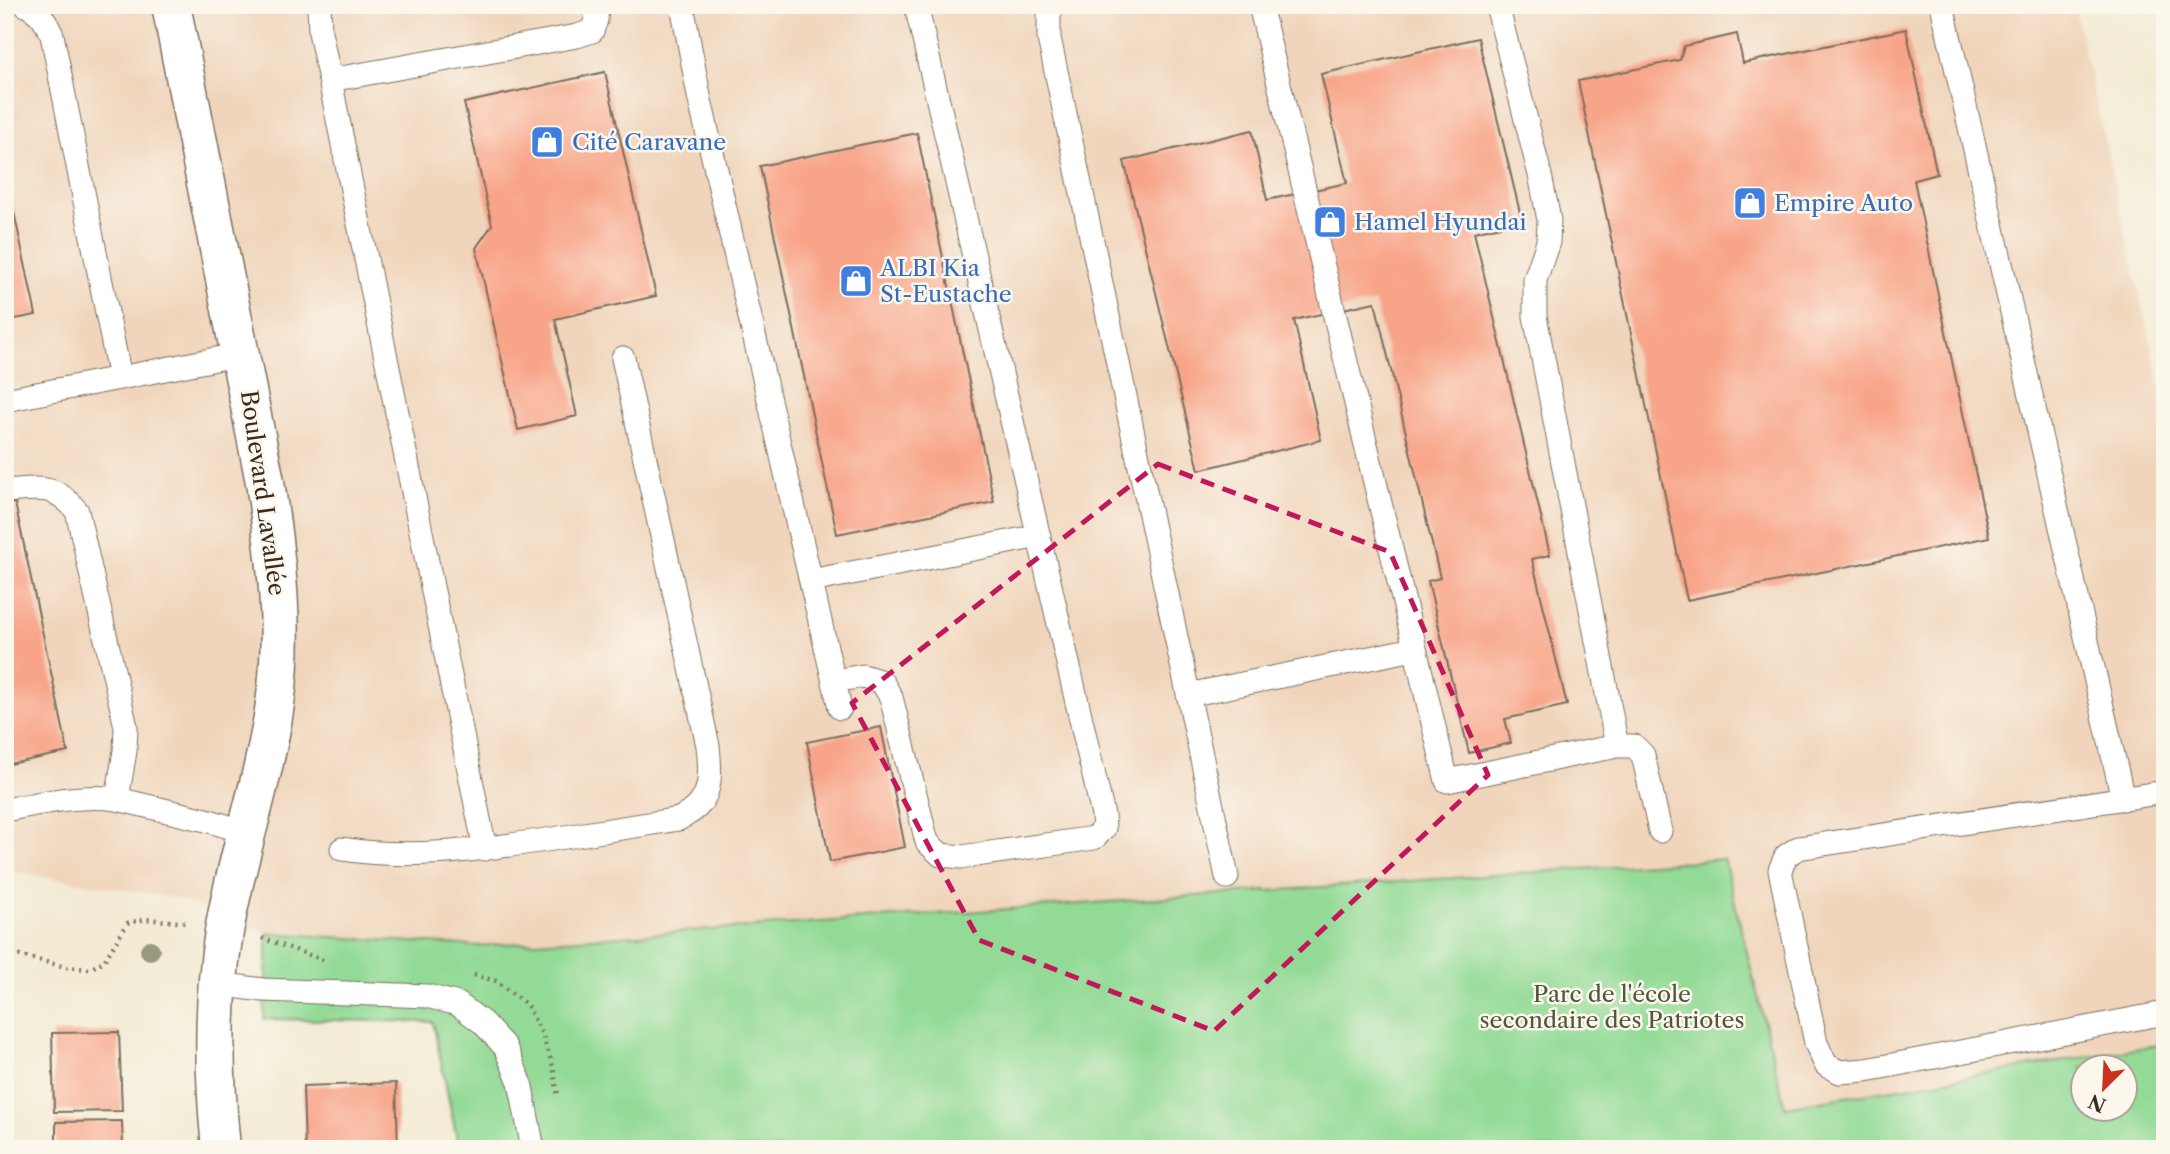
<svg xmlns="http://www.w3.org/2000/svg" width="2170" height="1154" font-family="'Libre Caslon Text',serif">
<rect width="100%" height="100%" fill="#fbf7ec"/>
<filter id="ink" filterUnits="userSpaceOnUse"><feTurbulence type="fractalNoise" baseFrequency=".0143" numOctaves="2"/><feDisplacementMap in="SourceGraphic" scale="14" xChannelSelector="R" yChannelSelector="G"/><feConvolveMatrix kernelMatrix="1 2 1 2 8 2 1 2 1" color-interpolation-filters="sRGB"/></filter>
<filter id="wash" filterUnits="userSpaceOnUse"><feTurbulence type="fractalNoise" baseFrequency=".00686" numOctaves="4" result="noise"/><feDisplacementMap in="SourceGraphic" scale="28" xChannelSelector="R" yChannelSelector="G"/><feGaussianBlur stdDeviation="1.57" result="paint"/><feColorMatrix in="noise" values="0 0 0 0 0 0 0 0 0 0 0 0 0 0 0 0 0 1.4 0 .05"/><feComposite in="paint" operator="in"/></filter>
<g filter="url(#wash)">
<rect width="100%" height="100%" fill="#f3ebd4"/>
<path fill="#f0d5bc" d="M5,5h104l2,6 45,-6h1918l91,403v636l-380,63 -61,-248 -1247,87 -209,-13 -88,-34 -175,-29z"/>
<path fill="#92da95" stroke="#66825a" stroke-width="2" fill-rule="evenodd" d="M1724,859l61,248 380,-63v105h-1706l-26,-127 -169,-3 4,-86 209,13zM2082,1066h42v42h-42z"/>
<g id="blocks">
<path fill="#f8a488" d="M1906,29l31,145 -23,6 75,357 -302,63 -109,-519 102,-21 4,-14 53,-12 6,29z
M1478,38l44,183 -48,11 76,323 -18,4 35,146 -62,14 6,24 -42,10 -41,-172 12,-3 -65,-276 -81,18 27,120 -122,30 -75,-309 128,-31 15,70 80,-17 -26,-109z
M605,72l51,224 -101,23 22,97 -59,14 -42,-182 16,-23 -28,-122z
M917,133l77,369 -157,32 -77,-368z
M5,170l31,145 -31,6z
M15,503l53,249 -63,13v-260z
M881,727l24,120 -75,15 -23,-120z
M119,1032l3,79 -68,1 -2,-79z
M396,1083l2,66h-93l-2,-63z
M122,1121l1,28h-67v-27z"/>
</g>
</g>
<g filter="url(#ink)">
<use href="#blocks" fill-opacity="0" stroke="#7b6e5e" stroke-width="2"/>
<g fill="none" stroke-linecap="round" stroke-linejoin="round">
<defs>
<path id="service" d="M26,5c14,7 19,15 26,30l68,343 121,-24
M319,5l1,27 10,48 155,769
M682,5l17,91 141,612
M1053,5l-4,10v23l178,839
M1260,5l187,776 170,-35h17l9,9 17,76
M1497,5l43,170 9,45 -1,22 -13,38v36l82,430
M1942,5l181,794
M330,80l247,-44 15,-5 4,-11 1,-15
M5,400l115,-22
M5,491c34,-2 49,-8 72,20l49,216 -1,24 -8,48
M811,581l228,-45
M834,681l29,-5 19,6 9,15 36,145 14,13 21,2 132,-19 10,-10 -1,-13 -187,-810
M1188,695l226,-46
M2165,792l-367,56 -12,8 -6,14 36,173 10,22 14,7 26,-2 299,-57
M5,810c37,-7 75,-16 112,-11l89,21 40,12
M342,849c68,11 136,1 204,-9 44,-7 88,-14 133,-21 6,-4 14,-7 19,-13 15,-16 12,-40 10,-60l-85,-388
M218,984l45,6 164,6 31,8 25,19 22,24 15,35 13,67"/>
<path id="minor" d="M171,5l94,477c11,74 21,147 10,222 -11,77 -38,151 -51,228 -12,72 -10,144 -3,217"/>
</defs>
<use href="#service" stroke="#7b6e5e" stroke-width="25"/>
<use href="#minor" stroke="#7b6e5e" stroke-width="41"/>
<path stroke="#7b6e5e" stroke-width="4.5" stroke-dasharray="2 5" stroke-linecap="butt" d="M262,938l61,22
M5,952l61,15 24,2 14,-8 24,-38 18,-4 42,4
M474,975l22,6 31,24 15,29 11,32 5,30"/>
<use href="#service" stroke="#fff" stroke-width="23"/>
<use href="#minor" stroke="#fff" stroke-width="38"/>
</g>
<circle fill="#9a9980" cx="150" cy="950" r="10"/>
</g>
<path fill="none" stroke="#c2185b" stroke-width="5" stroke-dasharray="14 9" stroke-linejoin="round" d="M1158,464l232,88 98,223 -274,256 -235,-91 -127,-237z"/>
<defs>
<symbol id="shop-square" viewBox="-11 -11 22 22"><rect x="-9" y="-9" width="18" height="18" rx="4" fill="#3f7fe0" stroke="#fbf7ec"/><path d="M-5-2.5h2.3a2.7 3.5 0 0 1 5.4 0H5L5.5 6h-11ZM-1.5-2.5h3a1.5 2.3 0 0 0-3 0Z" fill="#fff"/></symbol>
</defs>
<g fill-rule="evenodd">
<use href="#shop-square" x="528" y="123" width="38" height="38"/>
<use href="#shop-square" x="1731" y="184" width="38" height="38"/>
<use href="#shop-square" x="1311" y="203" width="38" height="38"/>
<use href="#shop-square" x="837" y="262" width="38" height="38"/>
</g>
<g text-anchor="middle" stroke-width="5" stroke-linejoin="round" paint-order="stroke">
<g font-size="23" fill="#366cbe" stroke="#fbf7ec" text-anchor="start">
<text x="572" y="150">Cité Caravane</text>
<text x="1774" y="211">Empire Auto</text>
<text x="1354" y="230">Hamel Hyundai</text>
<text x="880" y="276">ALBI Kia<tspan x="880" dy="26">St-Eustache</tspan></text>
</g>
<g font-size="23" fill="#3b2a1e" stroke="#fbf7ec">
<text transform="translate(263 493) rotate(82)" y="8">Boulevard Lavallée</text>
</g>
<g font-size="23" fill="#51563c" stroke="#fbf7ec">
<text x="1612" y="1002">Parc de l'école<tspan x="1612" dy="26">secondaire des Patriotes</tspan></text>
</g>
</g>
<rect width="2170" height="1154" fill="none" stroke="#fbf7ec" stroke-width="28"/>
<g transform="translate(2104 1088) rotate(204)"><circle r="33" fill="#fbf7ec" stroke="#aea59a" stroke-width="2"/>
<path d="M0-5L12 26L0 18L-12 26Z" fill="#c8321e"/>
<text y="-10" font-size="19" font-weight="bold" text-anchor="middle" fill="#3b2a1e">N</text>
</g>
</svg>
